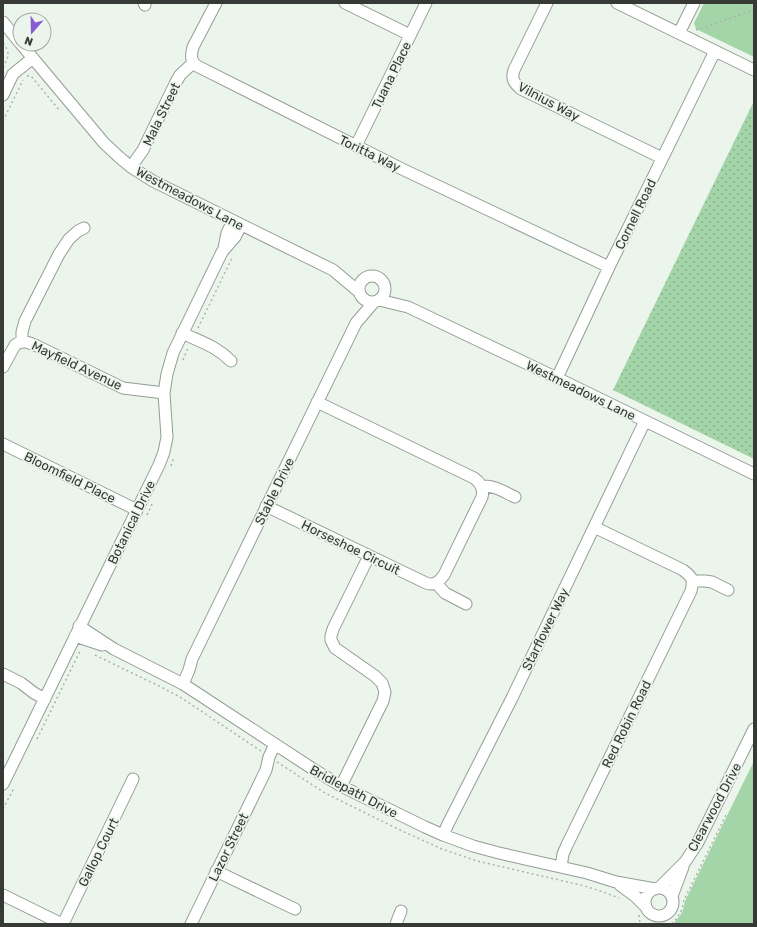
<svg xmlns="http://www.w3.org/2000/svg" width="757" height="927" font-family="Rubik,sans-serif">
<defs>
<pattern id="grass-dots" width="8" height="8" patternUnits="userSpaceOnUse"><rect width="8" height="8" fill="#a3d5a8"/><path d="M2 2h.1M6 6h.1" fill="none" stroke="#86ae8a" stroke-width="1.8" stroke-linecap="round"/></pattern>
</defs>
<rect width="100%" height="100%" fill="#ebf5ec"/>
<path fill="url(#grass-dots)" d="M754,101v358l-141,-69z"/>
<path fill="#a3d5a8" d="M704,3h50v54l-58,-28 -2,-6z
M754,761v163h-81c2,-2 4,-4 5,-6 4,-4 6,-11 7,-17z"/>
<g fill="none" stroke-linecap="round" stroke-linejoin="round">
<defs>
<path id="minor" d="M144,3l1,2
M216,3l-23,44c-2,8 -3,14 4,19l205,103 207,98
M345,3l65,32
M547,3l-33,67c-3,9 0,13 7,19l141,69
M617,3l137,67
M3,22l17,21
M679,33l15,-30
M21,44l83,99 15,14 12,10 22,14 180,89 25,21
M3,95l10,-21 20,-16
M356,146l70,-143
M131,167l12,-17 32,-66 5,-9 13,-12
M224,248l3,-15 6,-12
M359 289a13 13 0 1 1 26 0a13 13 0 1 1-26 0Z
M379,300l29,7 149,71 197,96
M182,333c19,9 34,13 49,28
M22,342v-10l3,-11 34,-67 10,-15 9,-8 6,-3
M3,367l12,-22c7,-6 15,-2 22,1l86,42 41,5
M557,378l52,-111 106,-216
M3,444l134,66
M482,486c12,-1 22,6 33,11
M266,506l160,77c8,3 13,-1 18,-8l38,-78c2,-8 -1,-14 -8,-19l-157,-76
M693,581h12l7,1 16,8
M436,583l9,10 21,11
M79,626l35,23 69,35 130,85 28,17 84,41 18,8 30,11 26,7 88,20 29,9 39,7
M75,636l27,9
M3,674l18,9 13,10 11,6
M183,684l6,-14 3,-11 164,-336 18,-21
M3,784l156,-319 5,-13 3,-15 -3,-44 3,-19 6,-21 49,-101 13,-15 6,-12
M341,786l42,-85 2,-9 -3,-9 -7,-7 -40,-28 -4,-8v-4l2,-7 36,-73
M443,835l5,-11 64,-126 133,-277
M561,867l2,-13 4,-9 124,-254c3,-12 1,-14 -8,-21l-89,-43
M216,871l79,38
M620,885l15,11 11,11
M645 902a14 14 0 1 1 28 0a14 14 0 1 1-28 0Z
M659,888l26,-26 12,-18 57,-115
M3,895l59,29
M672,896l11,-29
M63,924l70,-145
M191,924l75,-154 3,-13 6,-13
M396,924l5,-13"/>
</defs>
<use href="#minor" stroke="#949d94" stroke-width="13"/>
<path stroke="#abb2ac" stroke-width="1.5" stroke-dasharray="2 3" stroke-linecap="butt" d="M753,11l1,4
M696,30l58,-20
M3,43c8,10 5,14 0,25
M27,76h4l29,35
M3,121l20,-41
M198,328l35,-72
M183,360l5,-12
M171,466l3,-9
M147,515l6,-13
M95,655l66,32 19,10 81,54
M37,739l44,-90
M277,762l48,31 75,37 42,19 35,12 108,25 18,6 16,6
M3,809l11,-21
M639,915l1,8 1,1
M672,924c2,-3 5,-5 6,-8 4,-5 5,-11 6,-16l43,-87"/>
<use href="#minor" stroke="#fff" stroke-width="11"/>
</g>
<g text-anchor="middle" stroke-width="3.5" stroke-linejoin="round" paint-order="stroke">
<g font-size="13" fill="#363936" stroke="#ebf5ec">
<text transform="translate(391 75) rotate(-64)" y="5">Tuana Place</text>
<text transform="translate(549 101) rotate(28)" y="5">Vilnius Way</text>
<text transform="translate(161 114) rotate(-64)" y="5">Mala Street</text>
<text transform="translate(370 153) rotate(26)" y="5">Toritta Way</text>
<text transform="translate(190 198) rotate(28)" y="5">Westmeadows Lane</text>
<text transform="translate(635 214) rotate(-64)" y="5">Cornell Road</text>
<text transform="translate(77 365) rotate(25)" y="5">Mayfield Avenue</text>
<text transform="translate(581 390) rotate(26)" y="5">Westmeadows Lane</text>
<text transform="translate(70 477) rotate(26)" y="5">Bloomfield Place</text>
<text transform="translate(274 491) rotate(-64)" y="5">Stable Drive</text>
<text transform="translate(131 522) rotate(-64)" y="5">Botanical Drive</text>
<text transform="translate(351 547) rotate(26)" y="5">Horseshoe Circuit</text>
<text transform="translate(545 629) rotate(-64)" y="5">Starflower Way</text>
<text transform="translate(626 724) rotate(-64)" y="5">Red Robin Road</text>
<text transform="translate(354 791) rotate(28)" y="5">Bridlepath Drive</text>
<text transform="translate(714 807) rotate(-62)" y="5">Clearwood Drive</text>
<text transform="translate(228 847) rotate(-64)" y="5">Lazor Street</text>
<text transform="translate(98 852) rotate(-64)" y="5">Gallop Court</text>
</g>
</g>
<rect width="757" height="927" fill="none" stroke="#363936" stroke-width="8"/>
<g transform="translate(32 32) rotate(200)"><circle r="19" fill="#ebf5ec" stroke="#a3aaa3"/>
<path d="M0-3L7 15L0 10L-7 15Z" fill="#885bd5"/>
<text y="-6" font-size="11" font-weight="bold" text-anchor="middle" fill="#363936">N</text>
</g>
</svg>
